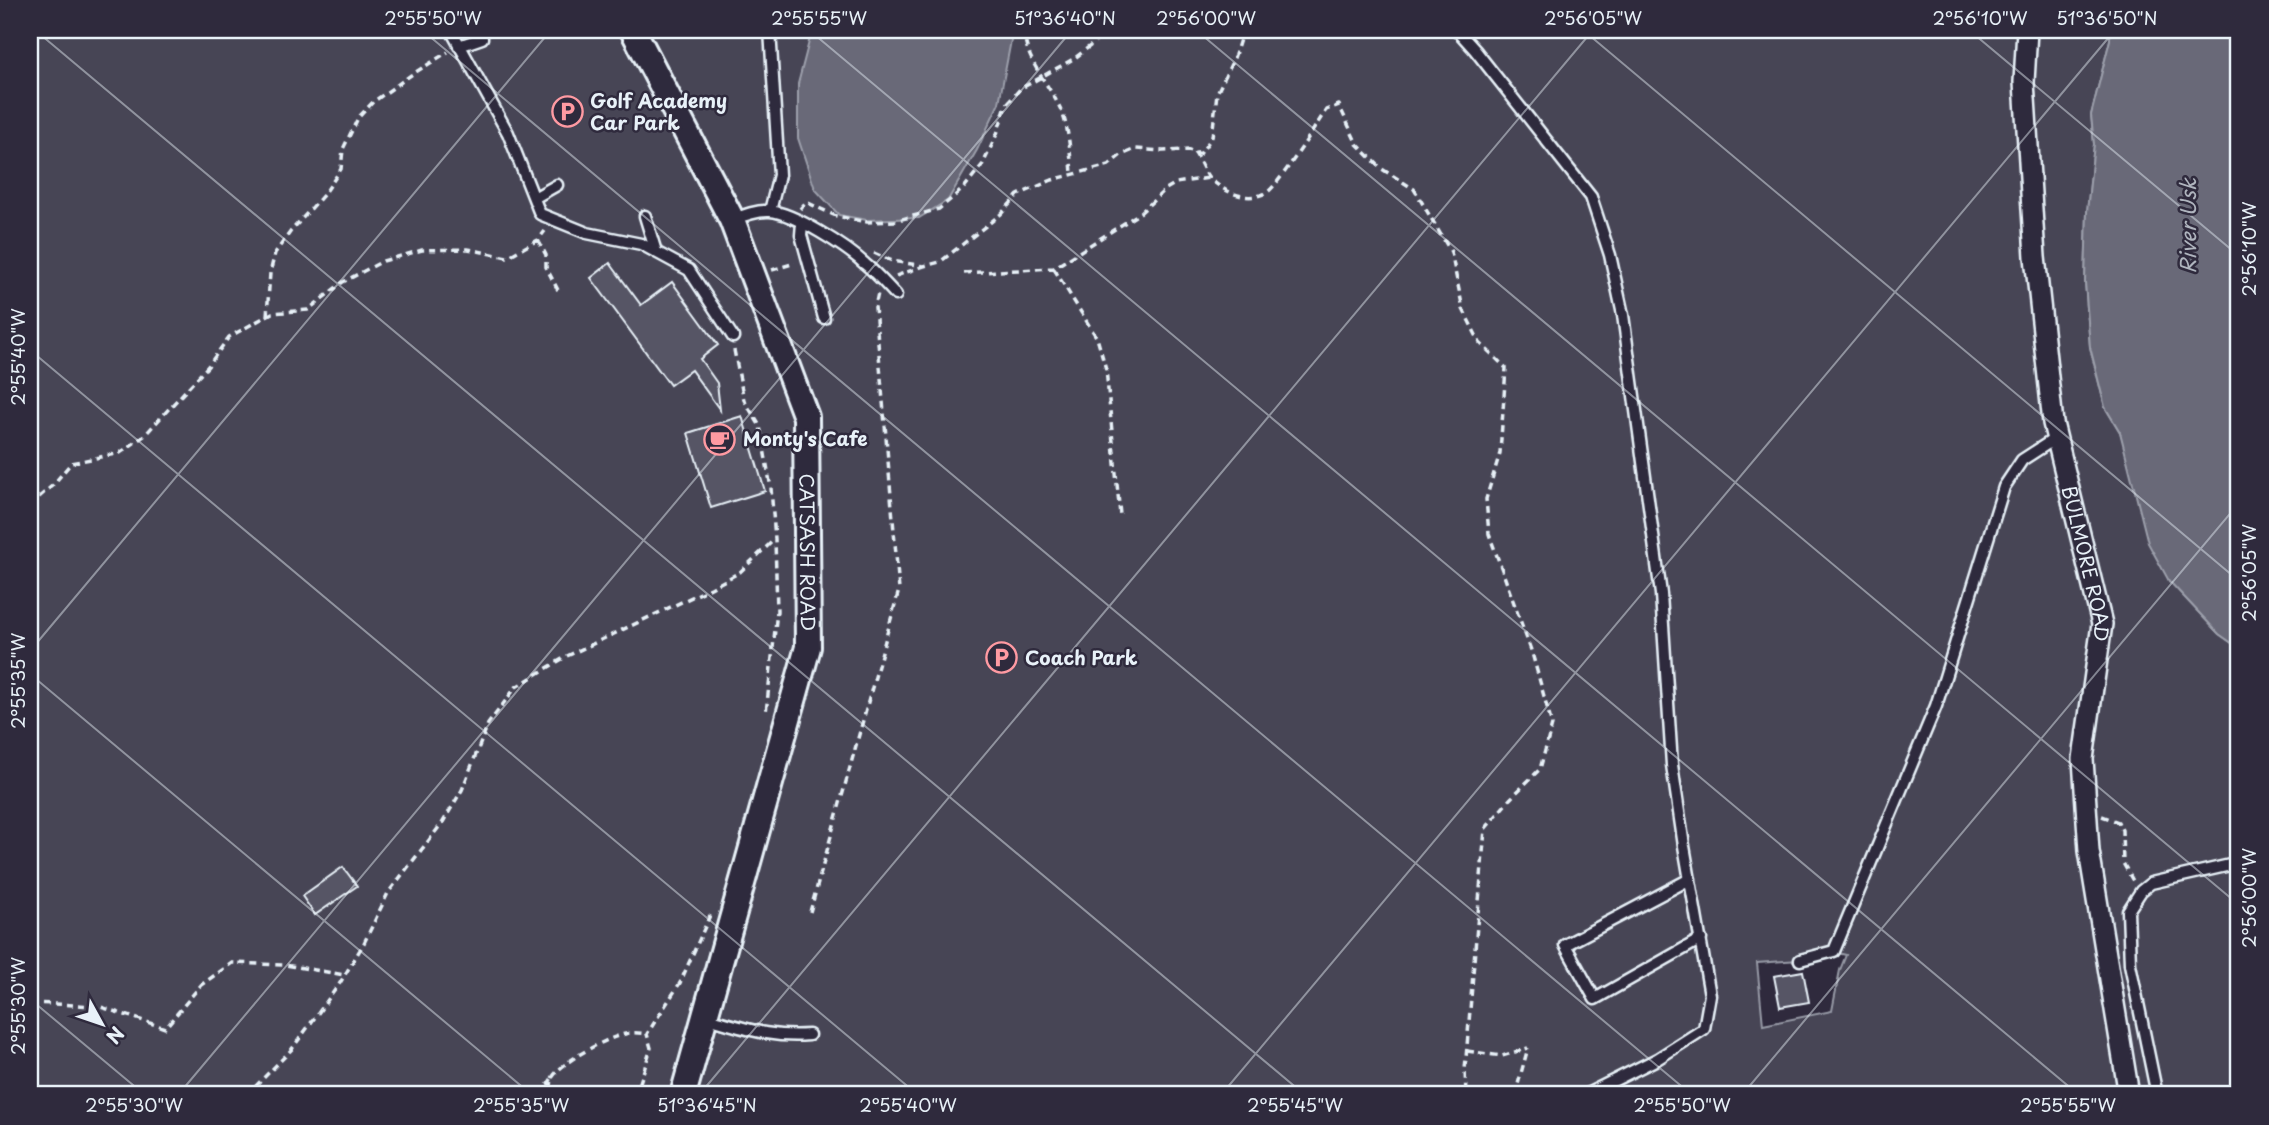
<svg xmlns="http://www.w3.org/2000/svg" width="2269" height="1125" font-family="'Playpen Sans',sans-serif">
<rect width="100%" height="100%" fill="#2f2a3d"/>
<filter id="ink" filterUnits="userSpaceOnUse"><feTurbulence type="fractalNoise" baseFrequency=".0143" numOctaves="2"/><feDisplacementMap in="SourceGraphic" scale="14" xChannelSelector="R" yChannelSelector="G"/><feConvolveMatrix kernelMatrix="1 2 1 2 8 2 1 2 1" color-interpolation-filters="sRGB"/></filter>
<g filter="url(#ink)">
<path fill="#464455" stroke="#979aa6" stroke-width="2" fill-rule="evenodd" d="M30,30h2080v10l-19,75 3,29 -7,68 -2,70 5,65 15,60 15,25 49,149 50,53 20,14v447h-2209zM1834,952l12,3 -6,15 -8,41 -69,14 -6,-62 43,-3z"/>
<path fill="#696978" stroke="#9c9fab" stroke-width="2" d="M812,30h201l-14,73 -22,47 -29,50 -29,18 -52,2 -28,-5 -24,-26 -17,-51v-54z
M2110,30h129v618l-20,-14 -50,-53 -21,-38 -28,-111 -15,-25 -15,-60 -5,-65 2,-70 7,-68 -3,-29 19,-75z"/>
<path fill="#575565" stroke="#e8f1f8" stroke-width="2" d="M610,263l31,42 31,-23 46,63 -18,14 17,24 3,27 -29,-40 -21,15 -79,-107z
M742,416l23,75 -54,17 -23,-75z
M343,867l14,19 -42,29 -13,-19z
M1803,971l6,31 -29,5 -6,-31z"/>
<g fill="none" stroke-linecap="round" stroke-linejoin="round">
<defs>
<path id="service" d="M451,30l57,103 32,81 47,19 54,11 48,26 44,67
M1457,30l18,20 116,147 19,58 13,60 38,279 11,171 12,81 26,149 -6,34 -47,30 -72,36
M459,46l23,-8
M534,198l23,-13
M770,211l9,-36 -9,-145
M645,216l11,36
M732,220c12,-5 25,-10 38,-9 24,2 77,36 95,53 11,9 21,20 31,31
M802,223l-1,12 23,83
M1690,879l-125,66 30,54 106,-60
M1800,960l34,-9 102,-245 68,-219 18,-27 34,-22
M707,1018c38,10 62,20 102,17
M2157,1095l-27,-131 -2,-53 13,-20 10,-8 88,-20"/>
<g id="minor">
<path id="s1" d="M2027,30l-3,52 11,175 18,166 49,201 -19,135 6,92 40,244"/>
</g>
<g id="tertiary">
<path id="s2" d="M633,30l99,190 74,197 2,230 -125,448"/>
</g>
</defs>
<use href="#service" stroke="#e8f1f8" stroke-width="15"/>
<use href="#minor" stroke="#e8f1f8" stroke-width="24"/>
<use href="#tertiary" stroke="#e8f1f8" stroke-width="30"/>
<path stroke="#e8f1f8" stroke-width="3.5" stroke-dasharray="7 5" stroke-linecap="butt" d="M1024,30c1,29 21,49 34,74 11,19 12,47 14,69
M1194,152c6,8 10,21 17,28 16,13 35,22 55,13 11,-5 51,-69 60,-83l13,-5 18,39 25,25 32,20 37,63 12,57 17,34 26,25 -6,85 -14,46 3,35 43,119 20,72 -12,44 -30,30 -25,30 -20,241 1,25
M800,209l6,-7 30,14 31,6 28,-1 44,-12 24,-20 20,-25 14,-30 9,-29 14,-16 55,-31 20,-16 10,-12
M538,240l8,15v12l14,27
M874,253l18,8 32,5 16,-4 61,-48 17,-19 34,-15 57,-15 12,-10 15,-6 27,2 26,-1 11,4 12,-17 5,-44 17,-35 9,-28
M1054,269l43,69 9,31 14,146
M772,270l23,-7
M964,273l90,-5 86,-55 26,-24 10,-6 33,-5
M896,276l28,-10
M267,316l3,-43 5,-20 16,-22 34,-38 16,-24 2,-20 15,-31 15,-16 38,-27 37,-23
M734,350l10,50 16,26 11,62 4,51 2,72 -11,102
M30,505l23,-20 18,-22 49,-10 24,-17 64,-70 21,-29 43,-24 36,-3 35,-28 40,-21 39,-11 46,-1 39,8 31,-17 7,-9
M2102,816l16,6 4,8 1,33 10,18
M810,912l89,-322 -24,-283 3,-14
M30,991l2,12
M30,1003l68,3 67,22 36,-43 31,-22 53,2 60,10
M1467,1051l35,5 26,-8
M552,1078c9,-16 54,-40 73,-44 7,-2 15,-1 22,0
M247,1095l45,-46 48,-66 24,-40 24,-50 55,-71 19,-32 26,-66 28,-37 51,-31 144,-68 29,-16 35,-33
M541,1095l11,-17 -2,17
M636,1095l15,-47 -4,-14 33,-51 31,-70
M1515,1095l13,-47"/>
<use href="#service" stroke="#2f2a3d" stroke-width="10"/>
<use href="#minor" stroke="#2f2a3d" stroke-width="19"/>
<use href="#tertiary" stroke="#2f2a3d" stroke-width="24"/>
</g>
</g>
<path fill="none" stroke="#e8f1f8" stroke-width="2" stroke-opacity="0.45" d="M35,30l1270,1065M422,30l1270,1065M809,30l1270,1065M1196,30l1043,875M1583,30l656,551M1969,30l270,226M30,350l888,745M30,651l521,-621M30,674l502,421M30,999l115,96M178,1095l894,-1065M699,1095l894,-1065M1221,1095l894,-1065M1742,1095l497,-592"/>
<defs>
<symbol id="parking-ring" viewBox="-11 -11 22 22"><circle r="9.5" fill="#2f2a3d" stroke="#ff9aa2" stroke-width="1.5"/><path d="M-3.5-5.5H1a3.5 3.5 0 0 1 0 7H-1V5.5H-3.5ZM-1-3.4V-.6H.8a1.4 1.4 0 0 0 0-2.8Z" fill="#ff9aa2"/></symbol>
<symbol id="cafe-ring" viewBox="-11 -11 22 22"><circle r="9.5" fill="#2f2a3d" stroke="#ff9aa2" stroke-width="1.5"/><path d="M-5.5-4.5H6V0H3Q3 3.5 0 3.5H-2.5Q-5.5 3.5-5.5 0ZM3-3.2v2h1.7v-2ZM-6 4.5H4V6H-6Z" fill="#ff9aa2"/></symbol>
</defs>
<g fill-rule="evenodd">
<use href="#parking-ring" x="550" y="94" width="35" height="35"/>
<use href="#cafe-ring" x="702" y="422" width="35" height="35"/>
<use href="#parking-ring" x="984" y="640" width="35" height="35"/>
</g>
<g text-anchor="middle" stroke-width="5" stroke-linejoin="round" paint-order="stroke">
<g font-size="19" font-weight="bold" fill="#e8f1f8" stroke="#2f2a3d" text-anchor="start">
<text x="590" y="108">Golf Academy<tspan x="590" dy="22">Car Park</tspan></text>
<text x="743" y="446">Monty's Cafe</text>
<text x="1025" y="665">Coach Park</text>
</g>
<g font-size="19" fill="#e8f1f8" stroke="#2f2a3d">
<text dy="7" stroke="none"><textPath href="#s2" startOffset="560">CATSASH ROAD</textPath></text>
<text dy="7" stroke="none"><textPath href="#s1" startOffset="539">BULMORE ROAD</textPath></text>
</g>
<g font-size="21" font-style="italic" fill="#afb4be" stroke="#2f2a3d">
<text transform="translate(2189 226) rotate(-90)" y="7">River Usk</text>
</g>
</g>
<rect width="2269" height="1125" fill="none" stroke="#2f2a3d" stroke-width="77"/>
<g transform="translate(102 1024) rotate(130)" stroke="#2f2a3d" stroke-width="5" paint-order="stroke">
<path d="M0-5L12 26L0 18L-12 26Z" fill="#e8f1f8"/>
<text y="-10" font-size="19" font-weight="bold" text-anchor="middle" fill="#e8f1f8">N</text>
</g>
<rect x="38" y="38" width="2192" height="1048" fill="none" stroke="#e8f1f8" stroke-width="2.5"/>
<g font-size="18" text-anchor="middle" fill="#e8f1f8">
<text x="433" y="25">2°55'50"W</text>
<text x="819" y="25">2°55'55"W</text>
<text x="1065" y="25">51°36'40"N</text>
<text x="1206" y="25">2°56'00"W</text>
<text x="1593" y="25">2°56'05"W</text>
<text x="1980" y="25">2°56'10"W</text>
<text x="2107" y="25">51°36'50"N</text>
<text transform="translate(2250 249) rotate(-90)" y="6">2°56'10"W</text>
<text transform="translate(19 357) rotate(-90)" y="6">2°55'40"W</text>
<text transform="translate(2250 573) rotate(-90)" y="6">2°56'05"W</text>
<text transform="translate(19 681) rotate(-90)" y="6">2°55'35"W</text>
<text transform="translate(2250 898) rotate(-90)" y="6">2°56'00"W</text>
<text transform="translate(19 1006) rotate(-90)" y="6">2°55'30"W</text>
<text x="134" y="1112">2°55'30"W</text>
<text x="521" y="1112">2°55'35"W</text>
<text x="707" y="1112">51°36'45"N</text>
<text x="908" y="1112">2°55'40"W</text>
<text x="1295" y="1112">2°55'45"W</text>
<text x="1682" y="1112">2°55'50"W</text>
<text x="2068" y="1112">2°55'55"W</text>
</g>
</svg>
